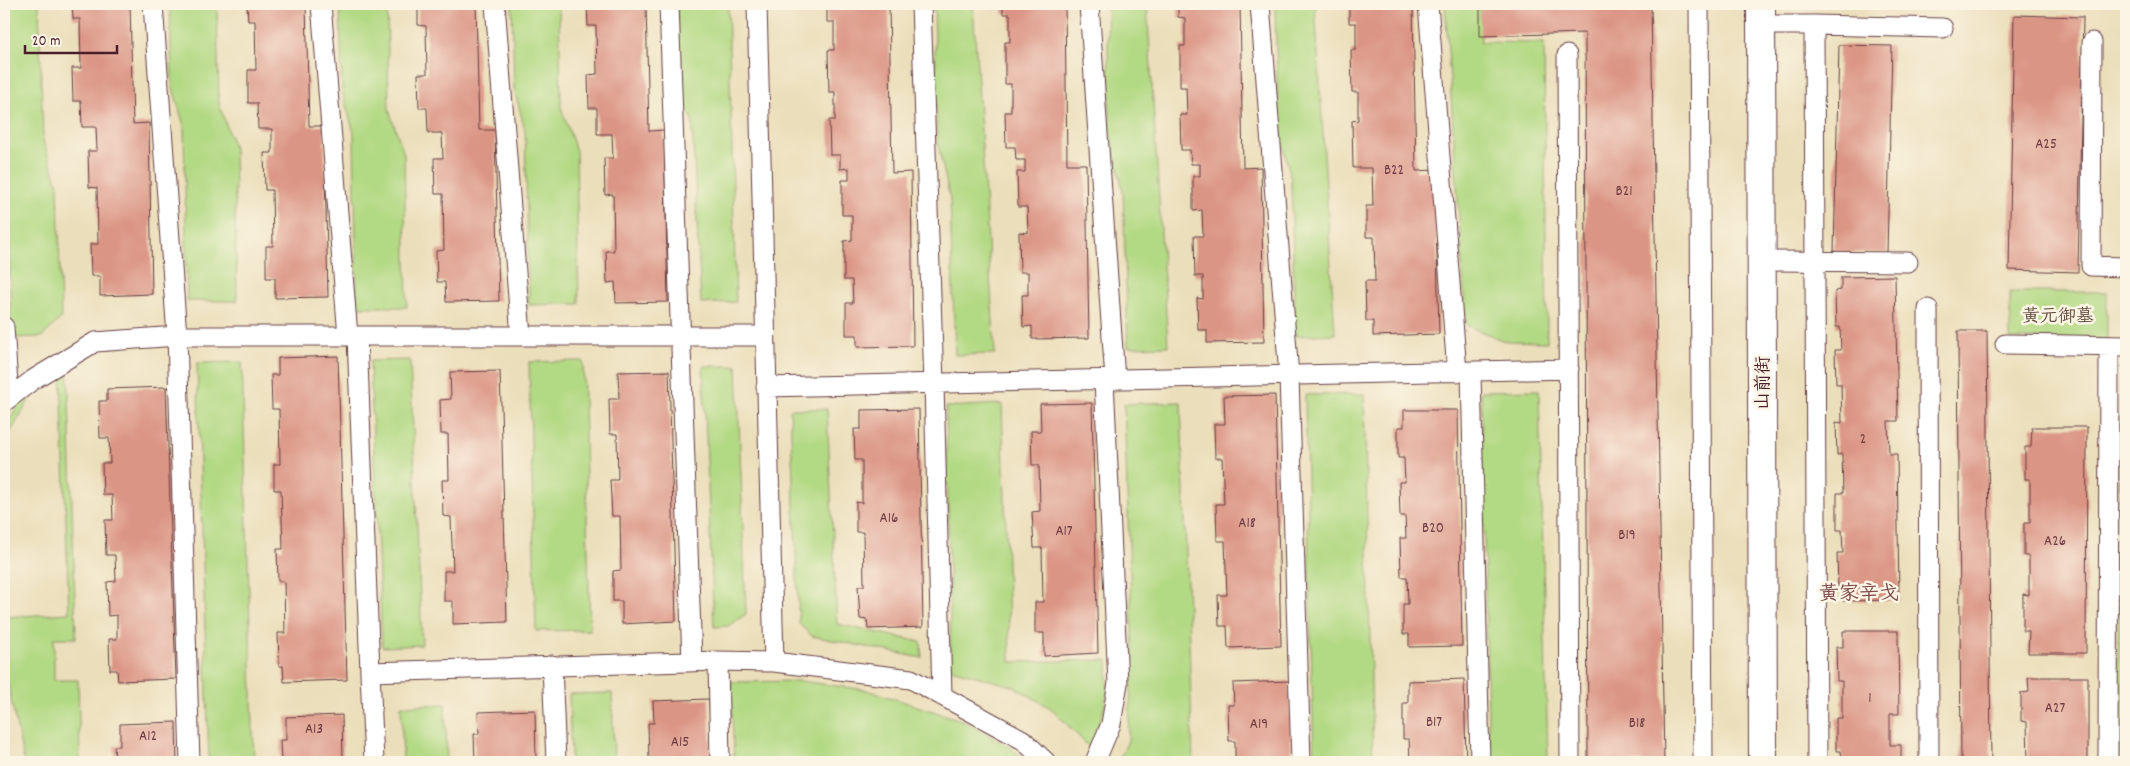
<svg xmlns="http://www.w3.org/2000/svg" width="2130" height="766" font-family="Dekko,'LXGW WenKai TC',sans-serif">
<rect width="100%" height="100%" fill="#fcf5e5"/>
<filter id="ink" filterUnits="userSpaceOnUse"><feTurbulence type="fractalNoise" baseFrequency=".02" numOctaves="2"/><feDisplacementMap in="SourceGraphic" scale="10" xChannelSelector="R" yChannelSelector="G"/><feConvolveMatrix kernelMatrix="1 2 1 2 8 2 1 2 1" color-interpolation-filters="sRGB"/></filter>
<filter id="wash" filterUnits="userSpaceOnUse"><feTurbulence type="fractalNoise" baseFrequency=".0096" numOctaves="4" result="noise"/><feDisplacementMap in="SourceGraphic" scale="20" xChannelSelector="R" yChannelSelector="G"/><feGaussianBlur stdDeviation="1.12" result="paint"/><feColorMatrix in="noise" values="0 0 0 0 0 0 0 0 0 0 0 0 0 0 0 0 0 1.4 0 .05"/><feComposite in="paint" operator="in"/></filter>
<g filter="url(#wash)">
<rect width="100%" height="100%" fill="#ebdeba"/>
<path fill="#b2d983" stroke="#7e7c57" d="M4,4h35l4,137 15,43 3,134 -19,19 -31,1 -3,-175 -4,-17z
M170,4h47l2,100 15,44 3,153h-50l-3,-175 -12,-42z
M340,4h47l2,106 15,44 3,153h-50l-3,-174 -12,-42z
M512,4h47l2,103 15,44 3,153 -50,1 -4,-175 -11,-42z
M677,4h51l8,298 -35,2 -9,-186 -12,-17z
M934,4h39l22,350 -40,1 -5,-156 -13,-59z
M1107,4h40l21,342 -40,1 -5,-156 -13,-59z
M1275,4h40l20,330 -40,2 -4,-156 -13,-59z
M1445,4h35l1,38 63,1 3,299 -43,-1 -38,-16z
M2010,292h97v47h-97z
M410,360l12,285 -40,2 -12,-286z
M583,361l7,269 -54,1 -7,-269z
M242,362l12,400h-45l-12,-399z
M68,363l8,275h-22v42h24l2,82h-56l-20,-97v-48l65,-4 -8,-242 -30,26 -27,46c0,-36 39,-61 64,-80z
M703,366h34l9,248 -18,12 -14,1z
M2121,366h5v396h-9z
M1539,390l9,372h-59l-8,-371z
M1364,394l9,368h-59l-9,-367z
M1181,402l12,360h-75l10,-21 5,-85 -9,-252z
M1002,404l8,258 98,-2v32l-7,27 -12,28 -37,-38 -37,-22 -64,-18 -5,-262z
M790,409h37l10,215 84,18 1,16 -110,-22 -13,-12z
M800,681l67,9 97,31 50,29 12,12h-292l-3,-80z
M612,693l2,69h-43l-2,-68z
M445,704l2,58h-44l-2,-56z"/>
<g id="blocks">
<path fill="#db9585" d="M72,4h58l3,120 16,-1 3,171 -52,2v-20h-9l-1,-32h8l-1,-56 -8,-1 -1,-36h9l-1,-24h-14l-1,-26h-8l-1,-33h9l-1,-49h-7z
M247,4h59l3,122h15l4,171 -53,1v-20h-9v-32h7l-1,-56h-7l-1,-37h8v-24h-14l-1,-26h-9v-33h8l-1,-49h-7z
M418,4h58l3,126h16l4,171 -53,1 -1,-20h-8l-1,-31 8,-1 -1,-56h-8l-1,-36h9l-1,-25h-14l-1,-25h-8l-1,-34h9l-1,-48 -8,-1z
M587,4h59l3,127 15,-1 4,172 -52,1 -1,-21 -8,1 -1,-32h8l-1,-57 -8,1 -1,-37h9l-1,-24h-15v-26h-8l-1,-33 9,-1 -1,-48h-8z
M827,4h62l3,169 19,-1 2,174 -56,1v-12h-11v-32h7l-1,-23h-8v-39l8,-1v-25h-10v-35h7v-12l-9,1v-14h-10l-1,-35h6v-28h-6l-1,-42h6v-28h-7z
M1003,4h62l2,160h19l3,174 -57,1v-13l-9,1 -1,-32h6v-23h-8l-1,-40 9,1 -1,-26h-9l-1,-35h8v-12h-9l-1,-13h-9l-1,-35h6v-28h-6v-42h5v-28h-7z
M1178,4h62l3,164 18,-1 3,175 -57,1v-13h-9l-1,-32 6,1v-23h-8l-1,-40h9l-1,-26 -9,1v-35h7v-12h-9l-1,-14h-9l-1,-35h7l-1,-28h-6v-41h5v-28l-7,-1z
M1349,4h64l3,167 19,-1 4,164 -66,2v-15h-7l-1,-40h10l-1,-44h-8v-31h7l-1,-38h-19l-1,-47 6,-1v-28h-6l-1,-42h5v-27h-7z
M1480,4h171l13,758h-76l-3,-729 -105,3z
M2014,15l69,2 -5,255 -69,-2z
M1839,45l53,1 -5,207 -53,-1z
M1895,276l3,145h-10l1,33h8l2,146 -56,1 -1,-13 -4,1 -1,-36h6l-1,-23h-5v-37h6l-1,-39 -5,1 -1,-33 6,1 -1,-39h-5l-1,-34h6l-1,-23h-4l-1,-36 6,-1v-13z
M1958,331h29l4,431h-30z
M338,356l9,324 -63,2 -1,-16h-4l-1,-33h7l-1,-52h-6l-1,-32h6l-2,-59h-7v-26h6l-1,-55h-7l-1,-34h7v-17z
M500,371l7,251 -54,2v-23h-9v-30h9l-2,-54 -8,-1 -1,-36h7l-1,-46h-7l-1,-34 11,-1 -1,-27z
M669,371l7,250 -54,3v-23h-9v-30l8,-1 -1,-54h-8l-2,-36h8l-1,-46h-7l-1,-35h10l-1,-27z
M166,387l10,292 -58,2 -1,-11h-7l-1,-31h8v-24l-9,1 -1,-34 9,-1 -1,-26h-9l-1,-35h8l-1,-25h-9l-1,-32h8l-1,-25h-9l-1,-37h8v-12z
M1275,395l6,251 -53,2 -1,-22h-8l-1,-31h9l-2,-54h-8l-1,-37h8l-2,-46h-7l-1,-34h11l-1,-28z
M1092,403l6,250 -54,3v-23h-9v-31h8l-1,-54h-8l-2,-36 8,-1 -1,-46h-7l-1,-34h10l-1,-27z
M919,409l4,218 -55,2 -1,-9 -7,-1 -2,-33h6l-1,-54h-7v-30l6,1v-43h-7l-1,-31h7v-19z
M1404,410h54l4,236 -53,1v-13h-6v-30h5l-1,-27h-6l-1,-39h6l-1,-22h-5l-1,-34h6l-1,-24h-6v-31h6z
M2032,427h55l-1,226h-58l1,-22h-6v-37l6,1v-39h-5v-33h6v-44h-5v-32h6z
M1843,631h55l1,83h-9v31h11v17h-59l-1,-11h-5v-33h6v-37h-5l-1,-34h7z
M2028,677h60v85h-60l-1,-40 -6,-1v-28l8,-1z
M1464,679l2,83h-56l-1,-23h-6v-36h5v-22z
M1289,681l3,81h-57v-21h-6l-1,-36h6l-1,-22z
M709,699l2,63h-56v-3h-6l-1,-36h6l-1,-22z
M535,710l1,52h-61l-1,-28h5l-1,-22z
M342,715l1,47h-62l-1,-22h6v-23z
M176,722l1,40h-62l-1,-16h6v-22z"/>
</g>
</g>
<g filter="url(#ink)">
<use href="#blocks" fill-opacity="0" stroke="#623c40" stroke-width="1"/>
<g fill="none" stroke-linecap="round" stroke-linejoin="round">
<defs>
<path id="service" d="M153,4l24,332 13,426
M321,4l27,332
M495,4l26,332
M669,4l23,658
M757,4l17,658
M921,4l13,380 8,312
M1089,4l26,376
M1260,4l29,372 12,386
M1428,4l29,368
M1699,4l4,758
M1761,25h53l3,737
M1814,25l129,3
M2092,42l-1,224 35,1
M1567,55l3,707
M1762,261l146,1
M1928,309l1,453
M4,327l5,71
M357,336l13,336
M2005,344l121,2
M1471,372l9,390
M766,387l803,-18
M4,402l30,-23 61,-37 82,-6h587
M718,661l2,101
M552,665l4,97
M374,762l-4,-90 348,-11 56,1 137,17 112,61 23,22
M1095,762l16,-38 7,-41 -14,-303
M2108,762l1,-416"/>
<path id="tertiary" d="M1761,4l2,758"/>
</defs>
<use href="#service" stroke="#623c40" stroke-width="21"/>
<use href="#tertiary" stroke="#623c40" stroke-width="30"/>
<use href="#service" stroke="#fff" stroke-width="19"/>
<use href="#tertiary" stroke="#fff" stroke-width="28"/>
</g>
</g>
<g text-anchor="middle" stroke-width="5" stroke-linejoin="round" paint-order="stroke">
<g font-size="15" fill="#6e3c42">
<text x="2046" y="148">A25</text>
<text x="1394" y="174">B22</text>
<text x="1624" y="195">B21</text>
<text x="1863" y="443">2</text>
<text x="889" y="522">A16</text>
<text x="1247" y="527">A18</text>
<text x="1433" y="532">B20</text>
<text x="1064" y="535">A17</text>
<text x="1627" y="539">B19</text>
<text x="2055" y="545">A26</text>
<text x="1870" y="702">1</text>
<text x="2055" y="712">A27</text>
<text x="1434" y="726">B17</text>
<text x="1637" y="727">B18</text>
<text x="1259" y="728">A19</text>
<text x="314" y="733">A13</text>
<text x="148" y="740">A12</text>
<text x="680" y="746">A15</text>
</g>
<g font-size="18" fill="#644e41" stroke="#fcf5e5">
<text x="2058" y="321">黄元御墓</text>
</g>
<g font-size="18" fill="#4a1f2b" stroke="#fcf5e5">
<text transform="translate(1762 383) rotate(-90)" y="6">山前街</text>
</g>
<g font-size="20" fill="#7d484a" stroke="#fcf5e5">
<text x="1859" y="599">黄家辛戈</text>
</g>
</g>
<rect width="2130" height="766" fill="none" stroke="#fcf5e5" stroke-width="20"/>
<path d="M25 45v8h92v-8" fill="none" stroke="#4a1f2b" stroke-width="2.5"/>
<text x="32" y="45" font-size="15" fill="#4a1f2b" stroke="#fcf5e5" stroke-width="4" paint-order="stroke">20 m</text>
</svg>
